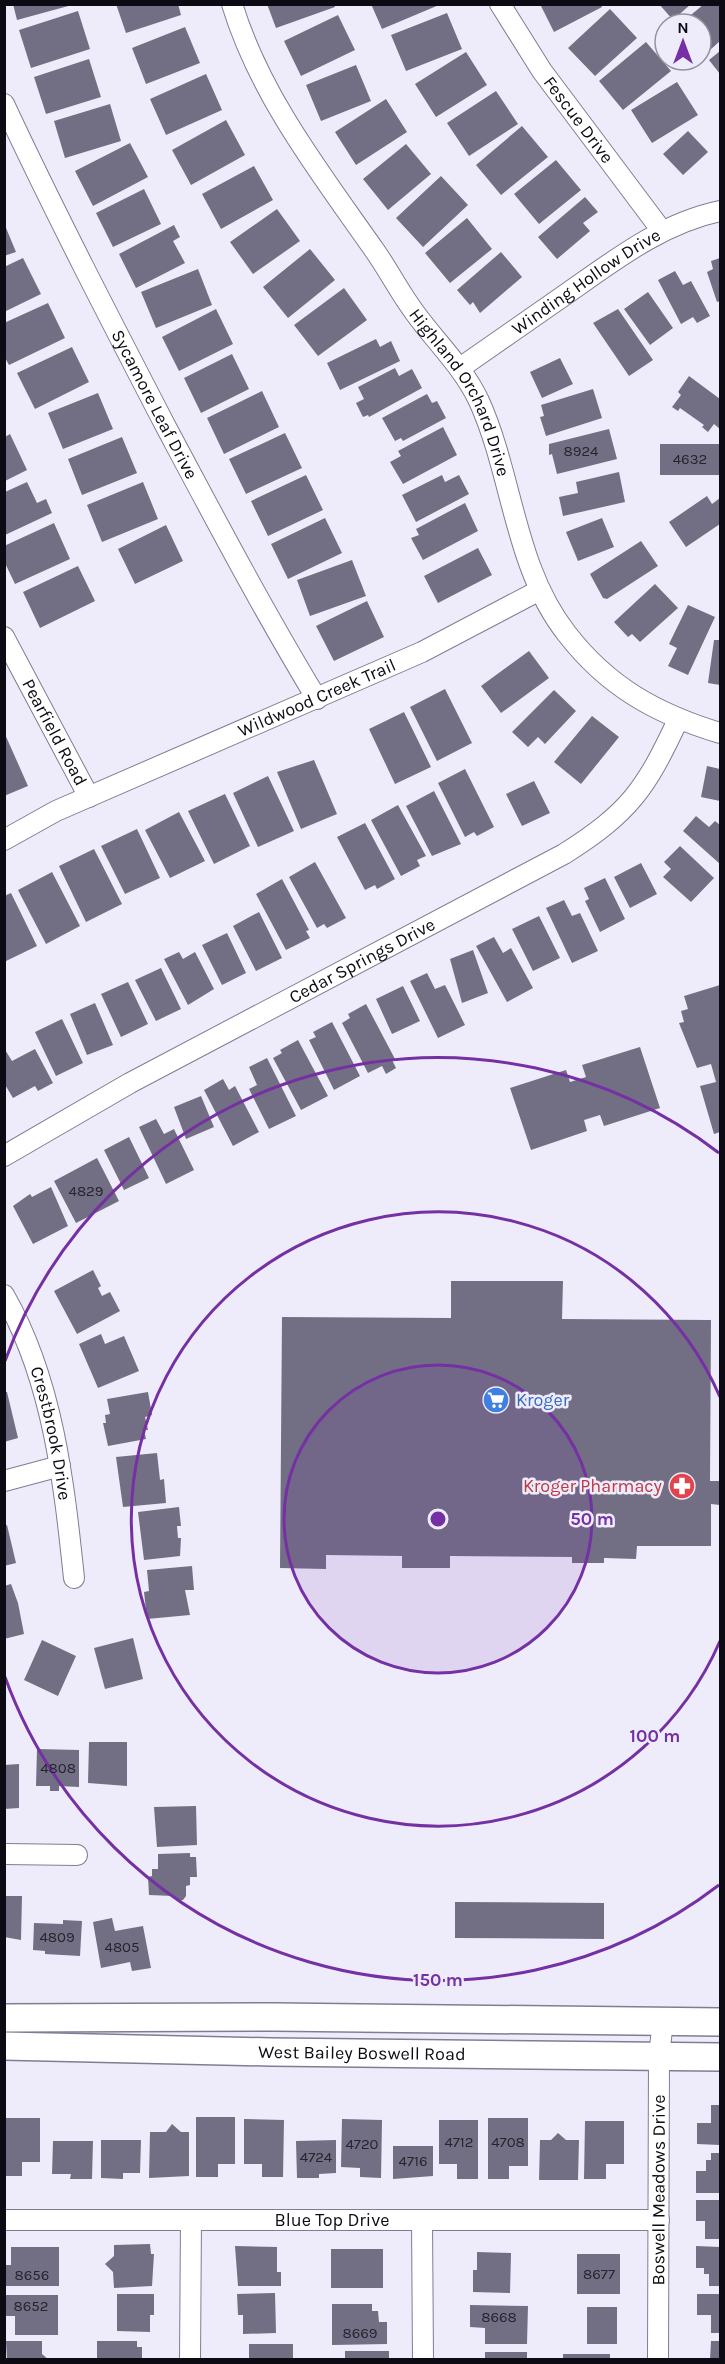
<svg xmlns="http://www.w3.org/2000/svg" width="725" height="2364" font-family="Karla,sans-serif">
<rect width="100%" height="100%" fill="#eeecfb"/>
<path fill="#726f84" d="M13,4h59v1l-55,15z
M116,4h62l3,11 -55,18z
M267,4h67l1,3 -59,21z
M371,4h68v1l-57,24z
M540,4h61l1,3 -48,25z
M659,4h32l-18,16z
M704,4h16v37l-10,9 -9,-11v-15h-12l-4,-4z
M610,9l27,29 -42,38 -27,-28z
M78,11l12,38 -59,19 -12,-38z
M447,13l15,36 -56,22 -15,-36z
M338,15l17,35 -54,26 -17,-35z
M185,27l15,36 -54,21 -14,-36z
M646,42l25,29 -48,39 -24,-29z
M720,51v23l-11,-14z
M466,52l21,33 -51,32 -21,-33z
M89,59l12,38 -55,17 -12,-37z
M356,65l15,36 -50,20 -15,-36z
M206,74l16,36 -56,25 -16,-36z
M677,82l21,33 -46,28 -21,-33z
M496,91l22,33 -49,32 -22,-33z
M386,99l21,33 -51,33 -21,-33z
M110,104l11,37 -56,17 -11,-37z
M226,120l19,35 -54,30 -19,-35z
M522,126l26,31 -47,38 -25,-30z
M688,131l20,21 -25,23 -20,-21z
M130,143l18,34 -55,29 -18,-35z
M406,144l25,30 -43,36 -25,-31z
M556,160l25,30 -42,34 -25,-30z
M254,166l19,34 -52,29 -19,-35z
M441,176l27,29 -45,42 -27,-29z
M144,189l17,35 -48,23 -17,-34z
M585,197l13,15 -15,11 7,8 -33,28 -19,-22z
M277,209l23,32 -47,33 -23,-32z
M467,218l25,31 -42,34 -25,-30z
M4,223l12,29 -12,4z
M174,225l6,12 -7,4 12,22 -49,25 -17,-34z
M310,249l25,31 -47,38 -25,-31z
M501,252l21,25 -42,36 -7,-11 -3,3 -13,-15z
M23,258l18,36 -37,18v-45z
M720,258v43l-3,1 -10,-30 6,-3 -2,-8z
M198,269l14,36 -56,23 -15,-36z
M675,271l8,14 8,-4 19,35 -13,7 -4,-6 -12,7 -23,-44z
M344,288l23,32 -49,36 -24,-31z
M648,292l25,36 -23,17 -26,-36z
M48,303l17,35 -56,27 -5,-9v-33z
M216,309l17,35 -54,27 -17,-34z
M618,309l35,51 -24,16 -36,-53z
M376,339l4,8 11,-6 9,20 -60,29 -13,-27z
M72,347l17,35 -54,27 -18,-36z
M232,354l17,35 -48,24 -17,-35z
M560,358l13,26 -31,14 -12,-26z
M395,368l4,8 13,-7 10,19 -53,29 -1,-2 -5,2 -7,-14 8,-4 -6,-12z
M689,376l31,23v30l-6,-5 -6,8 -6,-5 2,-2 -24,-17 -2,3 -6,-4 9,-12 -3,-3z
M593,389l9,29 -56,18 -6,-19 4,-1 -3,-11z
M262,391l17,36 -55,27 -17,-36z
M98,393l15,36 -50,20 -15,-36z
M427,394l5,9 5,-2 9,17 -43,23 -2,-3 -6,3 -13,-23z
M443,427l14,28 -54,29 -13,-22 11,-6 -3,-5z
M609,429l8,30 -60,15 -5,-20 -3,1v-11z
M285,433l17,35 -56,26 -17,-35z
M10,434l17,36 -22,11v-44z
M122,437l15,36 -55,22 -14,-36z
M660,444h60v31h-60z
M619,472l6,30 -62,14 -4,-19 19,-4 -2,-11z
M306,475l17,35 -55,26 -17,-35z
M442,475l3,7 14,-7 10,19 -53,28 -14,-27z
M27,482l10,21 9,-4 6,14 -47,22v-43z
M143,482l15,37 -56,23 -15,-37z
M707,496l5,8 8,-6v26l-34,23 -17,-25z
M465,503l13,28 -55,29 -12,-22 8,-3 -3,-6z
M325,518l17,35 -54,26 -17,-35z
M602,518l12,29 -36,14 -12,-29z
M54,523l16,36 -55,25 -11,-23v-15z
M166,525l17,36 -48,23 -17,-35z
M641,541l17,25 -51,33 -4,-1 -13,-24z
M478,548l14,27 -54,28 -14,-27z
M352,560l14,36 -56,20 -13,-36z
M78,566l17,35 -55,27 -17,-36z
M655,584l23,24 -38,34 -8,-8 -4,3 -14,-15z
M367,601l17,36 -50,24 -18,-35z
M688,605l27,12 -27,58 -20,-9 9,-18 -8,-4z
M714,640h6v45l-12,-2z
M529,651l20,27 -48,35 -20,-27z
M445,689l27,54 -35,18 -27,-54z
M554,690l22,21 -31,33 -7,-7 -10,10 -16,-15z
M404,712l27,55 -36,17 -26,-55z
M592,716l27,21 -38,47 -27,-22z
M4,732l24,54 -24,10z
M314,760l23,54 -36,15 -24,-57z
M707,766l13,3v32l-19,-4z
M465,769l29,58 -17,9 -3,-4 -9,5 -27,-54z
M268,776l26,55 -36,16 -25,-54z
M534,781l16,32 -28,13 -16,-32z
M434,791l27,53 -29,12 -26,-50z
M225,794l25,52 -36,18 -26,-53z
M398,805l28,51 -9,4 3,6 -19,10 -30,-56z
M179,812l26,49 -35,17 -25,-48z
M696,816l13,11 6,-6 5,4v39l-37,-33z
M365,823l30,56 -18,10 -2,-4 -10,5 -28,-53z
M137,829l23,49 -35,16 -24,-48z
M680,846l34,32 -23,24 -28,-25 8,-8 -7,-7z
M94,849l28,55 -36,18 -27,-56z
M315,862l31,56 -19,10 -3,-4 -7,4 -28,-51z
M641,863l16,31 -27,14 -16,-31z
M52,872l28,54 -34,18 -28,-54z
M605,878l20,41 -25,13 -15,-31 4,-2 -5,-11z
M282,879l27,51 -3,1 4,7 -24,12 -30,-56z
M11,893l26,53 -33,16v-66z
M564,900l8,16 8,-3 18,38 -26,12 -26,-55z
M259,912l23,46 -26,13 -23,-45z
M539,916l21,42 -27,13 -21,-42z
M227,933l19,40 -24,12 -20,-40z
M494,937l9,16 8,-5 22,40 -26,14 -31,-56z
M473,950l15,43 -26,10 -12,-44z
M179,952l4,7 12,-7 19,37 -26,16 -24,-46z
M161,968l20,41 -25,12 -21,-41z
M427,973l8,16 10,-4 20,40 -27,13 -28,-57z
M128,982l20,42 -27,13 -20,-43z
M720,985v147l-6,2 -14,-48 16,-4 -5,-18 -14,4 -18,-45 5,-1 -3,-11 7,-2 -4,-13z
M403,986l17,35 -28,13 -16,-35z
M95,1003l18,42 -26,10 -17,-41z
M366,1004l29,55 -3,1 4,8 -10,6 -4,-8 -14,7 -26,-50 8,-5 -2,-4z
M62,1019l21,44 -27,13 -21,-44z
M332,1022l28,54 -26,14 -25,-50 7,-3 -3,-5z
M298,1040l30,56 -27,14 -28,-52 9,-5 -2,-3z
M640,1047l20,61 -56,18 -4,-11 -16,5 3,11 -56,19 -21,-62 56,-18 4,12 16,-5 -4,-12z
M4,1048l8,13 23,-12 18,34 -15,8 -3,-5 -22,12 -9,-15z
M267,1058l29,58 -27,13 -20,-40 8,-4 -8,-18z
M223,1079l6,11 6,-4 24,46 -26,14 -29,-56z
M201,1096l13,31 -28,12 -12,-32z
M156,1119l8,15 10,-5 20,41 -28,14 -27,-57z
M129,1137l20,41 -25,12 -20,-40z
M97,1158l22,43 -43,22 -22,-42z
M51,1187l17,39 -35,18 -20,-38 17,-12 2,3z
M93,1270l8,16 -3,2 4,8 8,-4 10,19 -43,23 -23,-43z
M451,1281h112l-1,38 149,1 -1,161h10v24l-9,-1v42h-74l-1,13 -32,-1v5h-32v-6l-122,-1v12h-48v-12l-76,-1v14l-46,-1 2,-251 169,1z
M101,1334l4,10 19,-8 15,35 -41,17 -19,-44z
M4,1392h3l11,46 -14,4z
M148,1392l4,23 -7,2 3,13h-4l2,9 -38,7 -5,-23h3l-1,-8 5,-1 -3,-15z
M157,1453l3,27 4,-1 2,24 -43,4 -7,-50z
M179,1507l2,19h-4l1,12h3l-1,18 -36,4 -6,-48z
M7,1525l9,38 -12,3v-40z
M192,1566l2,24h-9l5,25 -43,4 -3,-27 5,-1 -2,-21z
M11,1584l7,19 6,31 -20,5v-53z
M133,1638l10,41 -38,10 -11,-41z
M42,1640l34,16 -18,40 -34,-16z
M89,1742h38v44l-39,-3z
M37,1749l42,1v37l-20,-1v5h-9v-5h-14z
M19,1764v44l-15,1v-44z
M196,1806l1,39 -40,2 -3,-40z
M190,1853v4h6l1,20h-7v8l-4,1v10l-3,4 -4,1 -6,-5 -24,-1 -1,-18 4,-1v-7h6v-15z
M4,1896h18l-1,44 -17,-3z
M455,1902l149,1v36l-149,-1z
M112,1918l3,13 28,-5 8,42 -19,3 -2,-9 -29,6 -8,-46z
M63,1920l19,1 -2,35 -35,-2v-3l-12,-1 1,-27 29,1z
M711,2105h9v40l-23,-1v-21h14z
M196,2117h39v47h-17v13h-22z
M4,2118h36v44h-18v14h-18z
M488,2118h40v48h-19v13h-21z
M244,2119l40,1 -1,57h-21v-13h-18z
M342,2119l40,1 -1,58 -21,-1v-9l-19,-1z
M439,2120h39v59h-21v-15h-18z
M585,2121h39v43h-18v15h-22z
M172,2124l9,8h8v44l-40,2 1,-46h16z
M558,2133l8,7h13l-1,40h-39l1,-40h11z
M101,2140h40l-1,33h-17v6l-22,-1z
M336,2140v33l-17,1v4h-22l-1,-37z
M53,2141h40l-1,38h-22l1,-5h-19z
M393,2146h40v30l-40,3z
M711,2153h9v40h-24v-22h10v-11h5z
M696,2200h24v39h-15v-18h-9z
M150,2244l1,10h3l-2,32 -38,2 -1,-16 -8,-8 9,-8v-11z
M235,2246l42,1v25h4v14h-43z
M696,2246l24,1v39h-11v-12h-5v-6h-8z
M11,2247h48v39h-55v-21h7z
M331,2249h52v39h-52z
M477,2252l34,1 -1,40 -37,-1v-22h4z
M577,2254h43v40h-43z
M275,2293l1,40 -33,1v-19h-5l-1,-21z
M117,2294h37v21h-4v17l-33,-1z
M697,2294h23v39h-9v-18h-14z
M5,2295h53v40h-43v-19h-10z
M332,2304h40v7h6l1,11h8v22l-55,1z
M470,2305l58,1 -1,38h-42v-16l-15,-1z
M587,2307h30v37h-30z
M6,2341h36v13l7,6h-42z
M97,2341h40v6h5v13h-45z
M711,2341h9v19h-10z
M249,2344h44v16h-44z
M345,2351h44v9h-44z
M485,2352h42v8h-42z
M563,2354h47v6h-47z"/>
<g fill="none" stroke-linecap="round" stroke-linejoin="round">
<defs>
<g id="street">
<path id="s1" d="M232,4c28,92 89,170 143,247 14,20 25,42 40,62 21,29 48,54 64,88 34,75 35,166 88,233 41,53 90,80 153,99"/>
<path id="s2" d="M500,4l42,67 120,160"/>
<path id="s3" d="M4,104c51,109 106,215 161,321 49,92 98,185 152,274"/>
<path id="s4" d="M460,368c36,-25 73,-51 109,-76 47,-33 94,-69 151,-81"/>
<path id="s5" d="M4,637l85,160"/>
<path id="s6" d="M4,840l52,-29 366,-159 118,-62"/>
<path id="s7" d="M4,1156l126,-73 434,-229c66,-42 81,-64 114,-134"/>
<path id="s8" d="M4,1295c49,85 60,188 70,283"/>
<path d="M4,1481l56,-15"/>
<path d="M4,1854l73,1"/>
<path id="s9" d="M4,2220h655"/>
<path d="M422,2220l1,140"/>
<path d="M190,2360l1,-140"/>
<path id="s10" d="M658,2360l1,-304 4,-35"/>
</g>
<g id="secondary">
<path d="M4,2018l271,-1 445,5"/>
<path id="s11" d="M4,2046l267,6 449,5"/>
</g>
</defs>
<use href="#street" stroke="#807d93" stroke-width="22"/>
<use href="#secondary" stroke="#807d93" stroke-width="30"/>
<use href="#street" stroke="#fff" stroke-width="20"/>
<use href="#secondary" stroke="#fff" stroke-width="27"/>
</g>
<circle cx="438" cy="1519" r="154" fill="#7530a3" fill-opacity=".12"/>
<g fill="none" stroke="#7530a3" stroke-width="3">
<circle cx="438" cy="1519" r="154"/>
<path d="M720 1641A307 307 0 1 1 720 1397"/>
<path d="M719 1885A461 461 0 0 1 5 1677M5 1361A461 461 0 0 1 719 1153"/>
</g>
<defs>
<symbol id="supermarket-disc" viewBox="-11 -11 22 22"><circle r="9.5" fill="#3f7fe0" stroke="#eeecfb"/><path d="M-6-5.5h2.5l.6 2H6L4.5 2H-2.5L-4.4-4H-6ZM-1.5 3.2a1.3 1.3 0 1 0 .1 0ZM3 3.2a1.3 1.3 0 1 0 .1 0Z" fill="#fff"/></symbol>
<symbol id="pharmacy-disc" viewBox="-11 -11 22 22"><circle r="9.5" fill="#e0444e" stroke="#eeecfb"/><path d="M-2-6h4v4h4v4h-4v4h-4v-4h-4v-4h4Z" fill="#fff"/></symbol>
</defs>
<g fill-rule="evenodd">
<use href="#supermarket-disc" x="481" y="1385" width="30" height="30"/>
<use href="#pharmacy-disc" x="667" y="1471" width="30" height="30"/>
</g>
<g text-anchor="middle" stroke-width="5" stroke-linejoin="round" paint-order="stroke">
<g font-size="15" fill="#26242f">
<text x="581" y="456">8924</text>
<text x="690" y="464">4632</text>
<text x="86" y="1196">4829</text>
<text x="58" y="1773">4808</text>
<text x="57" y="1942">4809</text>
<text x="122" y="1952">4805</text>
<text x="459" y="2147">4712</text>
<text x="508" y="2147">4708</text>
<text x="362" y="2149">4720</text>
<text x="316" y="2162">4724</text>
<text x="413" y="2166">4716</text>
<text x="599" y="2279">8677</text>
<text x="32" y="2280">8656</text>
<text x="31" y="2311">8652</text>
<text x="499" y="2322">8668</text>
<text x="360" y="2338">8669</text>
</g>
<g font-size="18" fill="#0c0b13" stroke="#eeecfb">
<text dy="6" stroke="none"><textPath href="#s2" startOffset="140">Fescue Drive</textPath></text>
<text dy="6" stroke="none"><textPath href="#s4" startOffset="153">Winding Hollow Drive</textPath></text>
<text dy="6" stroke="none"><textPath href="#s1" startOffset="453">Highland Orchard Drive</textPath></text>
<text dy="6" stroke="none"><textPath href="#s3" startOffset="336">Sycamore Leaf Drive</textPath></text>
<text dy="6" stroke="none"><textPath href="#s6" startOffset="344">Wildwood Creek Trail</textPath></text>
<text dy="6" stroke="none"><textPath href="#s5" startOffset="108">Pearfield Road</textPath></text>
<text dy="6" stroke="none"><textPath href="#s7" startOffset="408">Cedar Springs Drive</textPath></text>
<text dy="6" stroke="none"><textPath href="#s8" startOffset="147">Crestbrook Drive</textPath></text>
<text dy="6" stroke="none"><textPath href="#s11" startOffset="358">West Bailey Boswell Road</textPath></text>
<text dy="6" stroke="none"><textPath href="#s10" startOffset="170">Boswell Meadows Drive</textPath></text>
<text dy="6" stroke="none"><textPath href="#s9" startOffset="328">Blue Top Drive</textPath></text>
</g>
<g font-size="18" fill="#366cbe" stroke="#eeecfb" text-anchor="start">
<text x="516" y="1406">Kroger</text>
</g>
<g font-size="18" fill="#be3a42" stroke="#eeecfb" text-anchor="end">
<text x="662" y="1492">Kroger Pharmacy</text>
</g>
</g>
<circle cx="438" cy="1519" r="9" fill="#7530a3" stroke="#eeecfb" stroke-width="3"/>
<g font-size="18" text-anchor="middle" font-weight="bold" fill="#7530a3" stroke="#eeecfb" stroke-width="5" stroke-linejoin="round" paint-order="stroke">
<text x="592" y="1525">50 m</text>
<text x="655" y="1742">100 m</text>
<text x="438" y="1986">150 m</text>
</g>
<rect width="725" height="2364" fill="none" stroke="#0c0b13" stroke-width="12"/>
<g transform="translate(683 42)"><circle r="28" fill="#eeecfb" stroke="#94929e" stroke-width="1.5"/>
<path d="M0-4.5L10 22L0 15L-10 22Z" fill="#7530a3"/>
<text y="-9" font-size="16" font-weight="bold" text-anchor="middle" fill="#0c0b13">N</text>
</g>
</svg>
